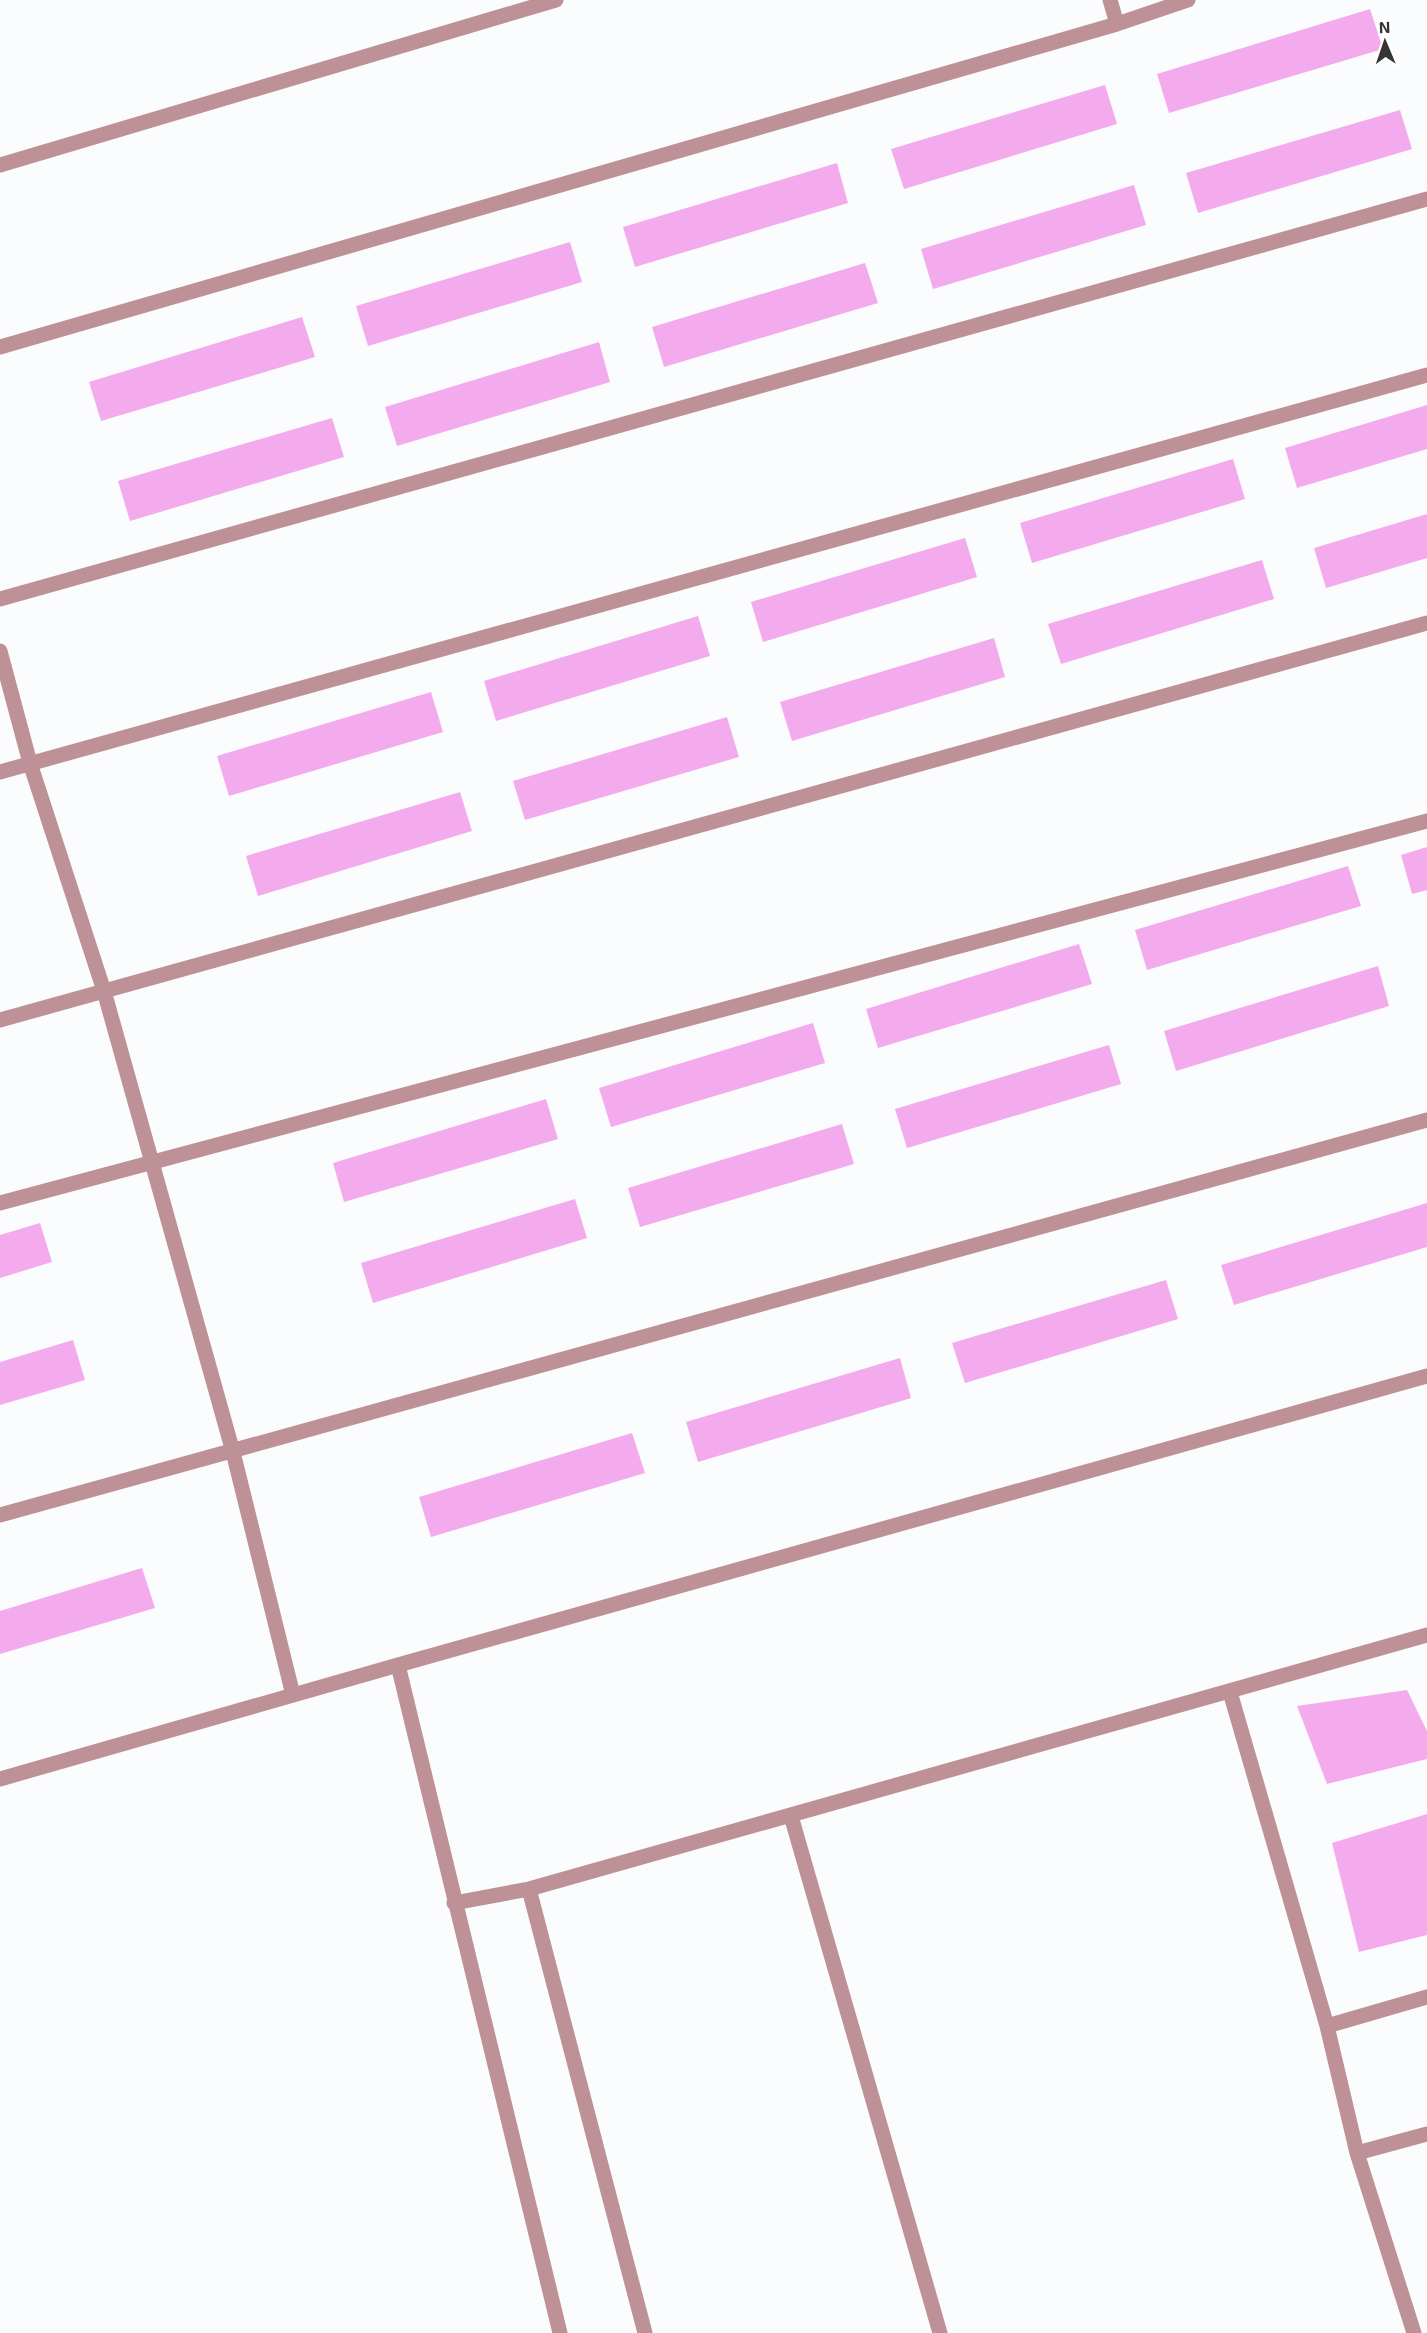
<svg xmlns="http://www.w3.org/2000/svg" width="1427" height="2333" font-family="'Exo 2',sans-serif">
<rect width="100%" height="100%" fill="#fafcfd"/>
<path fill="#f3abee" d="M1370,9l13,40 -214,64 -12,-39z
M1105,85l12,39 -213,65 -13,-40z
M1400,110l12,39 -214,64 -12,-40z
M837,163l11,40 -213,64 -12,-40z
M1134,185l12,40 -213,64 -12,-40z
M570,242l12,40 -214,64 -12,-40z
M865,263l13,40 -214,64 -12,-40z
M302,317l13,40 -214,64 -12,-39z
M599,342l11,40 -213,64 -12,-39z
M1427,405v44l-130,39 -12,-40z
M332,418l12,39 -214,64 -12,-40z
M1233,459l12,40 -213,64 -12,-40z
M1427,514v44l-101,30 -12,-40z
M965,538l12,39 -214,65 -12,-40z
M1262,560l12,39 -213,65 -13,-40z
M698,616l12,40 -214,65 -12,-40z
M994,638l11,39 -213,64 -12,-39z
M431,692l12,40 -214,64 -12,-40z
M727,717l12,40 -214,63 -12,-39z
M460,792l12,39 -214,65 -12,-40z
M1427,847v43l-15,4 -11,-39z
M1348,866l13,40 -214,64 -12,-40z
M1079,944l13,40 -214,64 -12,-39z
M1378,966l11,40 -213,65 -12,-40z
M813,1023l12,40 -214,64 -12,-39z
M1109,1045l12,39 -214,64 -12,-39z
M546,1099l12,40 -214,63 -11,-39z
M842,1124l12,40 -214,63 -12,-39z
M575,1199l12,39 -214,65 -12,-40z
M1427,1203v44l-193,58 -13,-40z
M40,1223l12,39 -52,16v-43z
M1166,1280l12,39 -213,64 -13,-40z
M73,1340l12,40 -85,25v-43z
M900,1358l11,40 -213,64 -12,-40z
M632,1433l13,40 -214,64 -12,-40z
M142,1568l13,40 -155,46v-43z
M1407,1690l20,41v28l-100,25 -30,-78z
M1427,1814v121l-68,17 -27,-109z"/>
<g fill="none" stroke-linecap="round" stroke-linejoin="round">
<path stroke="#bd9195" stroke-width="15" d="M1110,0l7,24
M0,165l556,-165
M0,347l1117,-323 71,-24
M0,599l1427,-400
M0,651l30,112 74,228 129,461 60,243
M0,772l1427,-397
M0,1020l1427,-397
M0,1203l1427,-382
M0,1515l1427,-395
M398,1665l162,668
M1230,1692l97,334 30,127 57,180
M0,1779l398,-114 1029,-289
M791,1816l149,517
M529,1889l116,444
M454,1903l75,-14 898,-254
M1327,2026l100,-29
M1357,2153l70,-19"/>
</g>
<g transform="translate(1385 42) rotate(358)" stroke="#ffffff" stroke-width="4.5" paint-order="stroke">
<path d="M0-4.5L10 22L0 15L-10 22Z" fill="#353536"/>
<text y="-9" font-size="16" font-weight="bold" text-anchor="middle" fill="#353536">N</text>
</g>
</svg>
